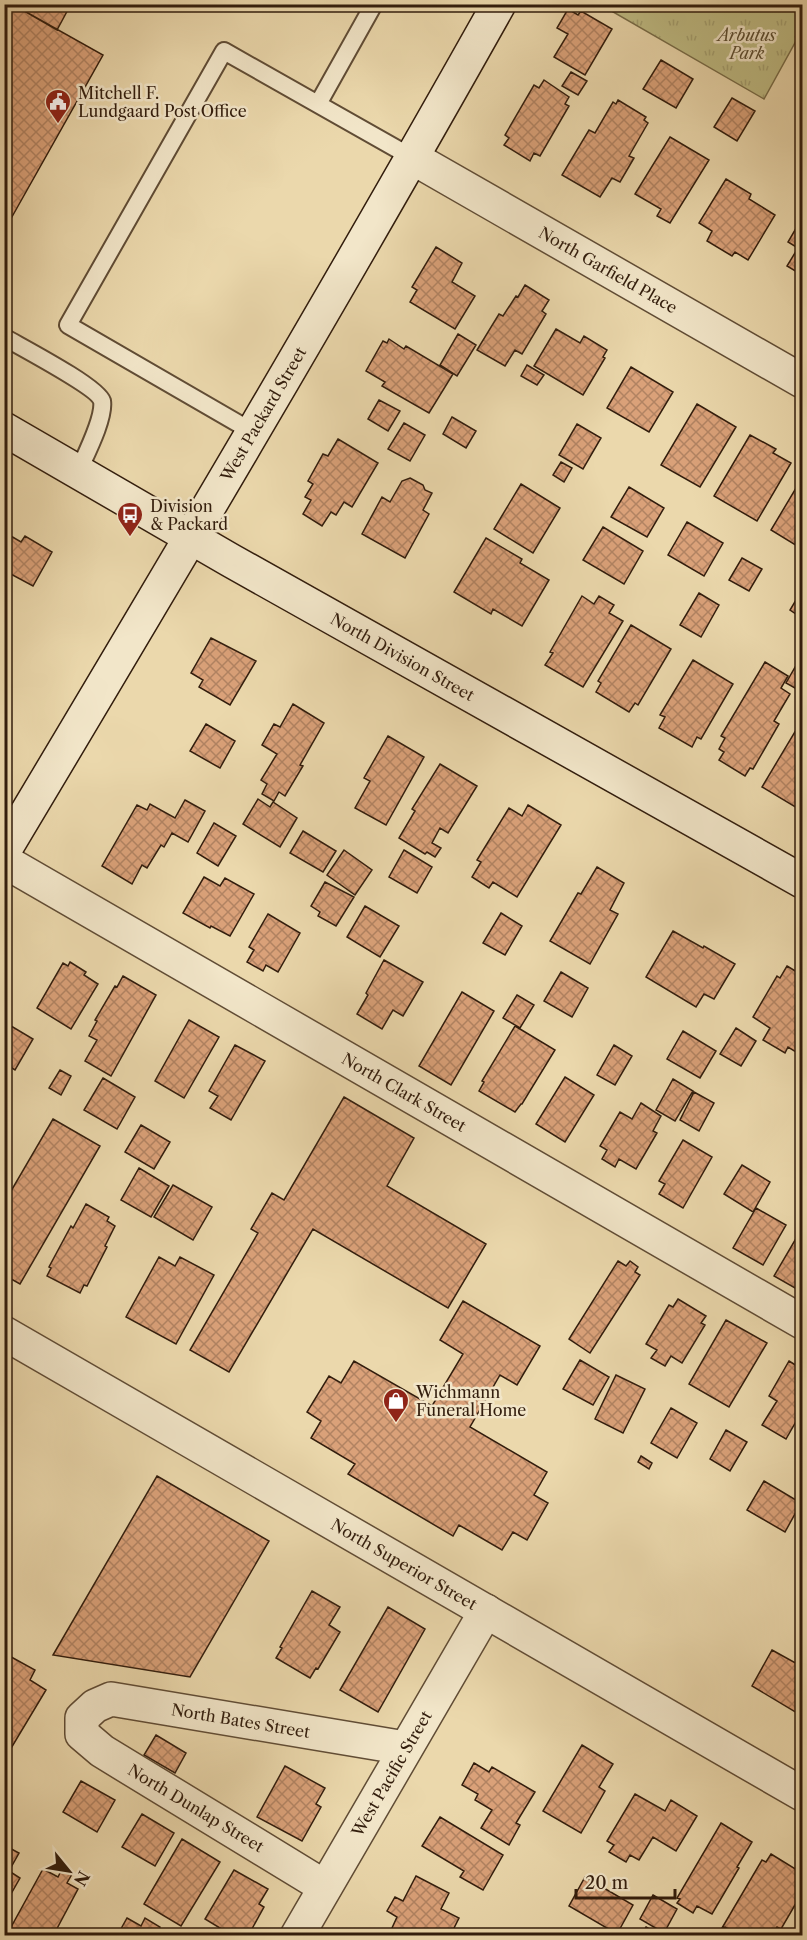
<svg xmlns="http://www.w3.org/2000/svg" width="807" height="1940" font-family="'Libre Caslon Text',serif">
<defs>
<pattern id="park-tufts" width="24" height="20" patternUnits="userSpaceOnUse" patternTransform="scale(1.5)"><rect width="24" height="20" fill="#bfbc84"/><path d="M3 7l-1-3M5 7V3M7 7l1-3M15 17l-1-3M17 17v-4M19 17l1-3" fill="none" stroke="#a5a171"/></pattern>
<pattern id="building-cross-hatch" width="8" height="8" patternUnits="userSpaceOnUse" patternTransform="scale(1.5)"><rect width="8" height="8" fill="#daa179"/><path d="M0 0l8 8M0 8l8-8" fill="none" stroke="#b18362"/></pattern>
</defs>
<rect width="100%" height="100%" fill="#ebd8ac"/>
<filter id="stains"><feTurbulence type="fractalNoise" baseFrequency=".00333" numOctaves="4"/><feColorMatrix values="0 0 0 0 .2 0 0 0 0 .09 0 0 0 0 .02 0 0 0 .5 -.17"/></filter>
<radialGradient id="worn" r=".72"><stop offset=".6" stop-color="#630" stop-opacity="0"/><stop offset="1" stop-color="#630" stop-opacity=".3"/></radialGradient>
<path fill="url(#park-tufts)" stroke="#786c48" stroke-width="1.5" d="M601,5h201v25l-38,69z"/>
<path fill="url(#building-cross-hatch)" stroke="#321d0d" stroke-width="1.5" d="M4,4h8l91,51 -99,176z
M12,4h59l-14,26z
M568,9l10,6 3,-4 31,18 -27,46 -31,-18 14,-23 -11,-6z
M661,60l32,19 -17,29 -33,-19z
M571,72l16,9 -9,14 -16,-9z
M544,80l25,17 -4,7 4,2 -29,50 -6,-3 -4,8 -26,-16 5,-7 -4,-3 29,-50 5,3z
M732,98l23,13 -18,30 -23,-14z
M618,100l28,17 -2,3 4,3 -19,33 5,2 -14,24 -8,-4 -12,19 -38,-22 27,-45 6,3 18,-31 3,2z
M670,137l39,23 -39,63 -13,-7 4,-7 -26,-15z
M726,179l25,15 -2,5 26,16 -27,45 -13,-8 -3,4 -25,-15 5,-10 -13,-8z
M802,218v57l-15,-9 11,-18 -10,-6z
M436,247l26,16 -10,19 23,14 -20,33 -45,-27 7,-12 -5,-3z
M525,285l24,15 -7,11 4,3 -24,40 -7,-4 -10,16 -28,-16 22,-36 4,2 13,-20 2,1z
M556,329l24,14 4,-7 23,14 -4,7 2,1 -22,37 -49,-29z
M458,334l18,11 -19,31 -17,-11z
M389,339l15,10 2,-3 47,28 -24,39 -47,-27 3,-4 -19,-11 17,-30 4,2z
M527,365l17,10 -7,10 -16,-9z
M631,367l42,25 -24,40 -42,-24z
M379,400l21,11 -12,20 -20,-12z
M697,404l39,23 -36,60 -39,-22z
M452,417l24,14 -10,17 -23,-14z
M404,423l21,12 -15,26 -22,-12z
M577,424l24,14 -18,31 -24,-14z
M750,435l26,14 -3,4 18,10 -34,58 -43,-25z
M338,439l40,24 -26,44 -8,-5 -8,13 -5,-3 -9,14 -19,-12 8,-14 -6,-3 8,-13 -5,-3 15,-27 5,2z
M561,462l11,6 -8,14 -11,-7z
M410,478l13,7 2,5 7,3 -9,17 6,4 -24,44 -43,-24 20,-37 8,5 12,-21z
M802,478v71l-31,-19z
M521,484l39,24 -27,45 -39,-24z
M629,487l35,21 -17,29 -36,-20z
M687,522l36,21 -19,33 -36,-21z
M603,527l40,24 -19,33 -41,-24z
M4,532l17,10 4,-6 27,16 -19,34 -24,-13 -5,8z
M486,538l36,21 -2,4 29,17 -27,46 -29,-17 -2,5 -37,-22z
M742,558l20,11 -13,22 -20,-11z
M802,590v28l-12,-8z
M699,593l20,12 -18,32 -21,-12z
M582,596l12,8 5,-8 15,9 -5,8 14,8 -40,66 -38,-22 8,-12 -3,-1z
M631,625l40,24 -33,56 -3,-2 -6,9 -33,-20 5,-9 -3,-2z
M211,638l45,23 -26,44 -31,-18 4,-7 -12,-7z
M802,655v37l-16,-9z
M693,660l40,24 -32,55 -4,-2 -5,10 -33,-19 6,-11 -5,-2z
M765,662l23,14 -7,12 9,6 -16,27 5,3 -26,45 -3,-1 -5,8 -26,-16 5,-8 -5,-3 6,-11 -4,-2z
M293,704l31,19 -24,42 3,1 -18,30 -6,-4 -5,9 -12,-7 5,-10 -6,-4 16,-26 -15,-9 12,-21 6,3z
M206,724l29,17 -15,27 -30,-17z
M796,730l6,4v77l-40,-24z
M388,736l36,21 -38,68 -31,-17 15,-27 -6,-3z
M440,764l37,22 -29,47 -8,-5 -8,15 9,5 -6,9 -8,-5 -2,2 -26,-16 16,-27 -3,-2z
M258,799l12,8 3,-5 24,16 -17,29 -37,-23z
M185,800l20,11 -17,31 -16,-9 -8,14 -3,-2 -14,23 -5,-3 -10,19 -30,-18 35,-61 10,5 3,-6 25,14z
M528,805l33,20 -44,72 -24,-15 -4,6 -17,-11 9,-15 -4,-2 32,-52 13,8z
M214,823l22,13 -18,30 -21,-13z
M303,831l33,20 -13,21 -33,-19z
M344,850l28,20 -17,25 -28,-20z
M404,850l28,17 -15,26 -28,-16z
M597,867l27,16 -14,27 8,4 -28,50 -40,-23 28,-48 3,1z
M204,877l16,9 5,-8 29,16 -24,42 -19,-10 -1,2 -27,-15z
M325,882l29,15 -18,29 -18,-10 2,-4 -9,-6z
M365,906l34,20 -19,31 -33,-20z
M501,913l21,13 -17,29 -22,-12z
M268,914l32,19 -22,39 -12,-7 -3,6 -16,-9 7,-12 -5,-3z
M673,931l30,17 1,-2 31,18 -21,35 -10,-5 -8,13 -50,-30z
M384,960l39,22 -20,34 -10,-6 -11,19 -25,-15 11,-19 -2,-2z
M70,962l16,10 -2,3 14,9 -27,45 -34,-21 26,-45 5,3z
M787,966l15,9v66l-6,11 -8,-5 -3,6 -22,-13 7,-12 -17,-11 24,-41 3,2z
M561,972l27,16 -16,29 -28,-16z
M123,976l33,19 -45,81 -26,-15 12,-21 -8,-4 8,-15 -2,-1 20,-34 2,1z
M462,992l32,19 -43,74 -32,-19z
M517,995l17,10 -14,23 -17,-10z
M189,1020l30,17 -35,61 -29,-17z
M6,1023l27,16 -18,31 -11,-7v-37z
M515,1026l40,24 -33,54h-1l-6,8 -36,-21 5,-9 -2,-1z
M736,1028l20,13 -15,25 -21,-12z
M683,1031l33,20 -16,27 -33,-19z
M235,1045l30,16 -34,59 -21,-12 8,-12 -9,-5z
M614,1045l18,11 -17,29 -18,-10z
M60,1070l11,6 -10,19 -12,-7z
M565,1077l29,18 -29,47 -29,-18z
M103,1078l32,19 -18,32 -33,-19z
M673,1079l20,12 -18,30 -19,-11z
M694,1092l20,11 -15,28 -19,-11z
M344,1097l70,41 -27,48 99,58 -38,64 -135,-79 -84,143 -39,-22 68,-117 -7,-4 21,-36 12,7z
M641,1103l20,13 -8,15 4,2 -21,36 -17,-10 -4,8 -13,-8 5,-9 -7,-4 20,-34 12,7z
M53,1119l47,27 -80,138 -16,-9v-72z
M141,1125l29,17 -16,27 -29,-17z
M683,1140l29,17 -29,51 -24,-14 6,-10 -6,-3z
M742,1165l28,17 -17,30 -29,-18z
M139,1168l30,18 -18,31 -30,-17z
M173,1185l39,22 -19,33 -39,-23z
M86,1204l23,13 -2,4 8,5 -10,20 2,1 -20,39 -3,-1 -4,8 -33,-17 4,-8 -2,-1 22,-41 2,2z
M756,1208l30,17 -23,40 -30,-17z
M798,1235l4,2v55l-28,-16z
M159,1257l16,9 5,-9 34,18 -38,69 -50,-27z
M618,1261l8,5 4,-5 8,6 -3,5 5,3 -50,78 -21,-14z
M678,1299l28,17 -5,7 4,2 -23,38 -11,-7 -6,10 -14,-8 6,-8 -11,-6 23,-39 4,2z
M463,1301l77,45 -23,39 -17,-10 -30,52 77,45 -13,23 14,8 -21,37 -14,-8 -11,18 -43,-25 -6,11 -105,-62 7,-10 -44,-26 10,-17 -14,-9 22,-36 12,7 13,-22 78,45 31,-52 -23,-14z
M726,1320l41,23 -38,64 -40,-23z
M580,1360l29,17 -16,28 -30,-16z
M789,1361l8,5 1,-3 4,2v46l-16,28 -24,-14 15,-24 -8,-5z
M616,1375l29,14 -22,44 -28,-14z
M671,1408l26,15 -20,35 -26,-15z
M726,1430l21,12 -17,29 -20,-12z
M641,1456l11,7 -3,6 -11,-7z
M157,1476l112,65 -79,136 -137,-22z
M764,1481l37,22 -16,29 -38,-22z
M312,1591l28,16 -11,18 11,7 -22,37 -2,-1 -6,10 -34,-20 6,-10 -2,-1z
M388,1607l37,22 -47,83 -38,-22z
M772,1650l27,15 3,-6v57l-50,-30z
M4,1653l31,17 -5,10 16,10 -42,70z
M156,1735l30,18 -11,20 -31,-18z
M582,1745l31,19 -14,23 6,4 -24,42 -38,-22z
M474,1763l15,9 3,-5 43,25 -19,31 4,2 -11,20 -28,-17 11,-18 -17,-10 3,-6 -16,-9z
M285,1766l40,22 -9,16 5,3 -19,34 -45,-24z
M81,1781l34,19 -18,32 -34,-20z
M635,1794l30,17 6,-11 26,16 -21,35 -23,-14 -14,23 -9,-5 -4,7 -17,-10 5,-7 -7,-4z
M142,1814l32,19 -19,33 -33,-19z
M440,1817l63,38 -20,35 -23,-13 4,-6 -42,-25z
M721,1823l31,19 -15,25 2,1 -27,46 -15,-8 -4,7 -16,-10 3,-4 -3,-1z
M182,1839l38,23 -39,64 -37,-22z
M4,1845l15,8 -10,18 11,7 -13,23 -3,-2z
M771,1854l31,19 -3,9 3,2v9l-21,36 -4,-2 -5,9h-33l-14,-9 -3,1 40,-68 4,2z
M43,1869l15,8 4,-8 10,5 -5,9 11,6 -25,47h-32l-11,-7z
M234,1870l34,19 -9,15 5,3 -16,29h-15l-28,-17z
M416,1876l33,17 -8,16 18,9 -9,18h-44l-14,-8 5,-11 -10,-6 8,-14 8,4z
M585,1877l48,28 -16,29 -48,-28z
M653,1895l24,14 -13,24 -24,-14z
M127,1918l14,8 4,-8 15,9 -3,9h-40z
M646,1927l15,9h-20z
M195,1930l9,6h-13z"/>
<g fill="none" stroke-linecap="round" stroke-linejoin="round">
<defs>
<path id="lane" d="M318,104l56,-100
M4,337c17,10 94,50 98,64 3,17 -17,55 -24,71
M253,432l-185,-107 156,-274 189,107"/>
<g id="street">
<path id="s1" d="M413,158l389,223"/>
<path id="s2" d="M4,861l798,461"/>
<path id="s3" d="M4,1333l798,461"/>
<path id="s4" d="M325,1887l-223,-136 -20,-17v-16l13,-12 16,-7 294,49"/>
<path id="s5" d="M297,1936l189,-325"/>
</g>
<g id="secondary">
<path id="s6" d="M4,429l226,131 572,321"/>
<path id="s7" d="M4,851c168,-281 335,-562 495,-847"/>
</g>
</defs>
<use href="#lane" stroke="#604c35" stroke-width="20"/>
<use href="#street" stroke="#604c35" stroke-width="36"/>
<use href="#secondary" stroke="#321d0d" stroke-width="36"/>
<use href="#lane" stroke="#f2e6c9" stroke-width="16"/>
<use href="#street" stroke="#f2e6c9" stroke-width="33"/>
<use href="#secondary" stroke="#f2e6c9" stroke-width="33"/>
</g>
<defs>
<symbol id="civic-pin" viewBox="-11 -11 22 30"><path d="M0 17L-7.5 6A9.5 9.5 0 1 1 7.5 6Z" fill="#8f2418" stroke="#f2e6c9"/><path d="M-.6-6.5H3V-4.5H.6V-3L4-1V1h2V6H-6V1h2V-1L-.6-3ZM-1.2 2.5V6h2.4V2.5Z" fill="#fff"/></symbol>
<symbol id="bus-pin" viewBox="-11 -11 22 30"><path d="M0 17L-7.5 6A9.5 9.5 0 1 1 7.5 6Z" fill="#8f2418" stroke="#f2e6c9"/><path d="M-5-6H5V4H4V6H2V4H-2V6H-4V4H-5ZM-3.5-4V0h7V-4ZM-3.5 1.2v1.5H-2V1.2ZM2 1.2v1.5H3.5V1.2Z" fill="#fff"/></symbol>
<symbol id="shop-pin" viewBox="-11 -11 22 30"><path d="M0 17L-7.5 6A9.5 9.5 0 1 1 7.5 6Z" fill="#8f2418" stroke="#f2e6c9"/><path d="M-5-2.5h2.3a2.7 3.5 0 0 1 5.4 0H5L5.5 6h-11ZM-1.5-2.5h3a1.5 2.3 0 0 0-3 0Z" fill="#fff"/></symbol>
</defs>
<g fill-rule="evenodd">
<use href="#civic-pin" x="43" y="87" width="30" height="40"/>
<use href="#bus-pin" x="115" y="500" width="30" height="40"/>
<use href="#shop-pin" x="381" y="1386" width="30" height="40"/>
</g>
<g text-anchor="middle" stroke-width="5" stroke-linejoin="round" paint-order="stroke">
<g font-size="16" font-style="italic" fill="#5c4d31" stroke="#f2e6c9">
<text x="747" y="41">Arbutus<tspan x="747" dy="18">Park</tspan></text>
</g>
<g font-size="16" fill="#321d0d" stroke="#f2e6c9" text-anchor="start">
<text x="78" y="99">Mitchell F.<tspan x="78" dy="18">Lundgaard Post Office</tspan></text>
<text x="150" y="512">Division<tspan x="150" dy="18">&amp; Packard</tspan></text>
<text x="416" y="1398">Wichmann<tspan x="416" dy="18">Funeral Home</tspan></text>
</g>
<g font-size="16" fill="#321d0d" stroke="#f2e6c9">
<text dy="6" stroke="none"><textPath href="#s1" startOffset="225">North Garfield Place</textPath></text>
<text dy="6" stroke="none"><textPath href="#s7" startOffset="508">West Packard Street</textPath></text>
<text dy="6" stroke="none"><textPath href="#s6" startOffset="459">North Division Street</textPath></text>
<text dy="6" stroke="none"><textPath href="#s2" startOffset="462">North Clark Street</textPath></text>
<text dy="6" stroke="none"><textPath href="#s3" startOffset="462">North Superior Street</textPath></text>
<text dy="6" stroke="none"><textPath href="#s4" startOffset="470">North Bates Street</textPath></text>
<text dy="6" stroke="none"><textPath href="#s5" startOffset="188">West Pacific Street</textPath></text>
<text transform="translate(196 1808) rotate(31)" y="6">North Dunlap Street</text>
</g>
</g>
<rect width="807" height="1940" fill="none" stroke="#ebd8ac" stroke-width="24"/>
<rect x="6" y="6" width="795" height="1928" fill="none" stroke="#321d0d" stroke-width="3"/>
<rect x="12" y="12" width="783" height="1916" fill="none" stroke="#321d0d" stroke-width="1.5"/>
<g transform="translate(69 1871) rotate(120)" stroke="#f2e6c9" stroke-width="4.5" paint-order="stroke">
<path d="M0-4.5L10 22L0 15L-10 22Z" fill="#321d0d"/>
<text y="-9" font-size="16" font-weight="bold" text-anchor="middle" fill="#321d0d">N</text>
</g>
<path d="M576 1889v9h99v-9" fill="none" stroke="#321d0d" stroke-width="3"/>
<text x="585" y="1889" font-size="18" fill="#321d0d" stroke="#f2e6c9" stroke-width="4.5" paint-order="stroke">20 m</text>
<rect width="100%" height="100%" filter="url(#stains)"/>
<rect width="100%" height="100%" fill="url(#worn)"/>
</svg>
